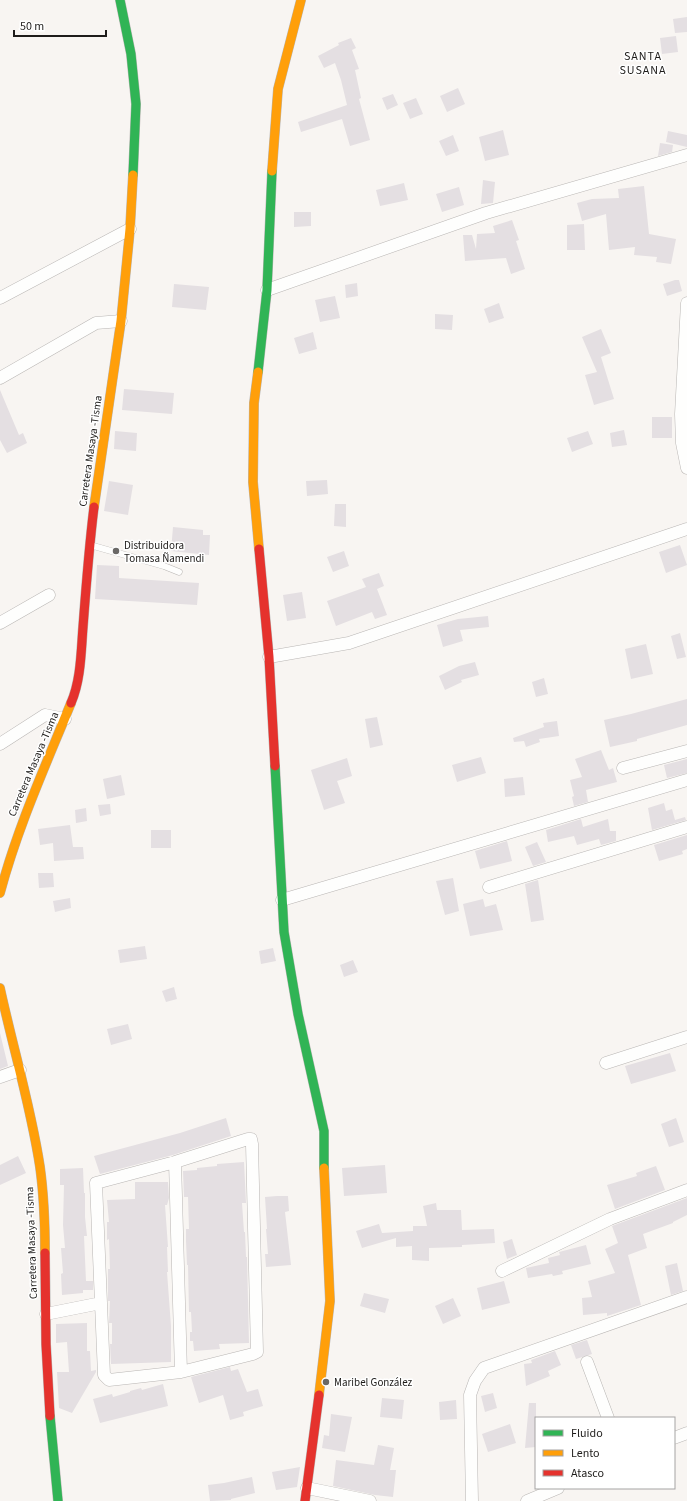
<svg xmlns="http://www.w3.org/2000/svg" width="687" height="1501" font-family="'Source Sans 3',sans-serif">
<rect width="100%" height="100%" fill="#f8f5f2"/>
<path fill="#e4dfe2" d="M687,17v15l-12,1 -2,-14z
M676,36l2,16 -16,2 -2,-16z
M351,38l5,10 -4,2 7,19 -4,1 6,28 -2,1 11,41 -20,6 -8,-27 -41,13 -3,-10 49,-17 -6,-25 -6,-17 -11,5 -6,-12 21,-11 -1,-2z
M458,88l7,16 -18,8 -7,-16z
M393,94l5,11 -11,5 -5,-12z
M416,98l7,16 -13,5 -7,-16z
M503,130l6,25 -24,6 -6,-24z
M668,131l19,4v12l-21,-5z
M453,135l6,16 -13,5 -7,-15z
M660,143l13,2 -1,7 -14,4z
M483,180l12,2 -2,21 -12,1z
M404,183l4,17 -28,6 -4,-16z
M644,186l5,48 27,5 -5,25 -15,-2 1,-5 -23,-2 1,-8 -26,3 -3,-36 -24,7 -5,-18 15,-4 27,-1 -1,-9z
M459,187l5,18 -22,7 -6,-18z
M294,212h17v14l-17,1z
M512,220l7,20 -3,1 9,28 -14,5 -5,-16 -41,3 -2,-26h9l4,14 1,-15 18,-1 -2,-7z
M584,224l1,26h-18v-25z
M675,280h4l3,11 -15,5 -4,-12z
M357,283l1,13 -12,2 -1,-13z
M174,284l35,3 -3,23 -34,-3z
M335,296l5,22 -20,4 -5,-22z
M499,303l5,15 -15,5 -5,-14z
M435,314l18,1 -1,15 -17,-1z
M601,329l10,24 -10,4 13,42 -20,6 -9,-30 12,-3 -15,-35z
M313,332l4,17 -18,5 -5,-16z
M124,389l50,4 -2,21 -50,-4z
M0,390l19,45 4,-2 4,10 -20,10 -7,-13z
M652,417h20v21h-20z
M624,430l3,15 -15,2 -2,-14z
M115,431l22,2 -1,18 -22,-2z
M588,431l5,13 -21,8 -5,-14z
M327,480l1,14 -21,2 -1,-15z
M109,481l24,4 -5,30 -24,-4z
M335,504h11v23l-12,-1z
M173,527l30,3v5h7l-1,20 -38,-4z
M680,545l7,20 -21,8 -7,-21z
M344,551l5,15 -16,6 -6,-15z
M97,565l22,1v12l80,5 -2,22 -102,-6z
M379,573l5,13 -7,3 10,26 -12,4 -3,-7 -36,14 -9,-25 39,-14 -4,-8z
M302,592l4,26 -19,3 -4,-26z
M488,616l1,11 -29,3 3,11 -20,6 -6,-22 21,-6z
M680,633l6,24 -9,2 -6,-23z
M646,644l7,30 -22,5 -6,-30z
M475,662l4,13 -18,5 1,2 -17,8 -6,-14 20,-10z
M544,678l4,16 -12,3 -4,-15z
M687,699v26l-50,14v2l-27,6 -6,-27 27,-6z
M377,717l6,28 -13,3 -5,-29z
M557,721l2,15 -20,3 1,3 -14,5 -2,-6 -10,1 -1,-4 31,-11 -1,-4z
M601,750l8,20 4,-2 4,14 -31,8 2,12 -14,4 -2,-9 2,-1 -4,-16 12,-3 -7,-18z
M481,757l5,16 -29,9 -5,-17z
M347,758l5,18 -15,5 8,22 -21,7 -13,-40z
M687,759v14l-20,5 -3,-13z
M121,775l4,20 -18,4 -4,-20z
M523,777l2,18 -20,2 -1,-18z
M664,803l2,8 6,-2 3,11 10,-3 1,3 -34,10 -4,-22z
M110,804l1,10 -11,2 -2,-11z
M86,808l1,13 -11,2 -1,-13z
M581,819l2,8 25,-8 2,12h6v10l-15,4 -2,-6 -22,6 -3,-9 -26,6 -2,-12z
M70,825l3,22h10l1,12 -30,2 -1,-18 -13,2 -2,-16z
M151,830h20v18h-20z
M687,835v14l-5,2 1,3 -24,7 -5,-16z
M507,841l5,20 -32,8 -5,-18z
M537,842l9,20 -13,4 -8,-19z
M38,873h15l1,14 -15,1z
M453,878l6,33 -14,4 -9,-34z
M538,880l6,40 -13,2 -6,-38z
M70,898l1,10 -16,4 -2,-11z
M483,899l2,8 11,-3 7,26 -33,6 -7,-32z
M145,946l2,13 -27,4 -2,-13z
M273,948l3,13 -15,3 -2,-13z
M353,960l5,12 -14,5 -4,-12z
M174,987l3,12 -11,3 -4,-11z
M128,1024l4,15 -21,6 -4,-16z
M0,1033l8,33 -8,3z
M670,1053l6,18 -45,13 -6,-18z
M226,1118l5,18 -58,19 -73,19 -6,-18 86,-23z
M676,1118l8,24 -15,5 -8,-23z
M18,1156l8,17 -26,12v-20z
M244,1162l2,41h-4l2,29h1l1,25h1l2,86 -30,1 1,5 -26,2 -1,-10h-3v-9h2l-1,-20h-2l-1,-47h-1l-1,-24v-12h3l-1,-32h-4l-1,-26 14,-1v-2l20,-2v-2z
M385,1165l2,28 -43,3 -2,-28z
M656,1166l9,24 -50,19 -8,-24 30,-9 -1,-3z
M83,1168l1,25h1v24l2,19h-3l2,45h7v9h-10v3l-21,2 -1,-21 2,-1 -2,-25h4l-2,-23 1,-40h-4v-16z
M135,1182h33l1,16 -2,7h-2l3,42h-1l1,25h-1l4,54v36l-60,2 -1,-20h2v-21h-3l1,-22h-2v-32h2l-1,-30 -2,1v-18h2l-2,-22 28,-1z
M277,1196h11l1,15 -4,1 6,53 -25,2 -1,-13h3l-2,-25h1l-2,-32z
M687,1198v17l-14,7v1l-30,11 4,14 -19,7 13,50 -34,11v-3l-24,2 -1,-17 10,-1 -4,-16 27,-8 -10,-24 13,-6 -6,-17z
M436,1203l1,7h24l1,20 32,-1 1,14 -33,2v2l-33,1v13l-17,-1v-14l-16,1v-9l-34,10 -6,-17 23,-7 3,9 31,-2v-5h14l-4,-20z
M512,1239l5,16 -10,4 -4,-17z
M586,1245l5,19 -29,7 1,3 -10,2 -1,-2 -24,4 -2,-10 23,-5 -1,-5 12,-3 -1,-3z
M677,1263l6,28 -12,4 -6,-29z
M504,1281l6,22 -28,7 -5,-22z
M364,1293l25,6 -4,14 -25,-7z
M453,1298l8,18 -18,8 -8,-18z
M87,1323v28h3l1,20 5,-1v2l-24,41 -13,-5 -2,-36h12l-2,-30 -11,1v-19z
M587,1340l5,14 -16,5 -5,-14z
M555,1351l6,14 -13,6 2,5 -24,10 -2,-22 8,-1 -1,-3z
M230,1367l1,4 7,-2 9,23 11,-3 5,17 -20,6 1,4 -14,4 -7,-25 -24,8 -8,-26z
M163,1384l5,22 -68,17 -7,-24 19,-5 1,3 17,-5v-1l11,-3 1,2z
M493,1393l4,15 -12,4 -4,-16z
M382,1398l22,2 -2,19 -22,-2z
M456,1400l1,19 -17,1 -1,-18z
M529,1403h7v44l-11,1z
M331,1414l21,3 -7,35 -23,-4 2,-13 5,1z
M510,1424l6,19 -28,9 -6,-18z
M378,1445l16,3 -4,22h6l-3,27 -18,-2 -42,-9 3,-26 38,5z
M300,1467l-3,20 -21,3 -4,-18z
M252,1477l3,16 -24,6v1l-21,1 -2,-16 16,-2z"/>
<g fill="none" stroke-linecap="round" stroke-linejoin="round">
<defs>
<path id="lane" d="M90,545l74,21 15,6"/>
<path id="street" d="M267,290l219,-77 201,-58
M0,298l130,-69
M687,303l-6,111 1,29 5,25
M0,378l96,-55 25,-2
M0,623l49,-28
M269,657l80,-14 338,-114
M0,744l45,-29 20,4
M623,768l64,-17
M489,887l198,-60
M282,900l405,-120
M606,1063l81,-26
M0,1077l20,-7
M175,1162l6,210
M502,1271l108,-52 77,-29
M46,1314l55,-11 3,72 5,5 72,-8 72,-18 4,-2 -5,-208 -1,-5h-3l-73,23 -79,21 5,120
M587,1362l21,56
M674,1438l13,-5
M307,1488l63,13
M472,1501l-2,-106 5,-14 9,-13 203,-71
M527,1501l31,-13"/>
<path id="fast" d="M120,0l11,54 5,50 -3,71
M258,372l9,-82 5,-119
M275,766l9,166 14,82 26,117v37
M50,1416l8,85"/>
<path id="slow" d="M272,171l6,-82 23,-89
M258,372l-4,31 -1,79 6,67
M94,507l27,-186 9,-92 3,-54
M0,893c18,-67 45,-126 71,-190
M0,988c13,60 31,119 40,179 4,29 5,57 5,86
M319,1395l11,-94 -6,-133"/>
<path id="jam" d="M259,549l10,108 6,109
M71,703c10,-23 10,-51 12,-76 3,-40 6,-80 11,-120
M45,1253l1,91 4,72
M305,1501l14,-106"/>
</defs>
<use href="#lane" stroke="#b9b6b4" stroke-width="7"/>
<use href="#street" stroke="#b9b6b4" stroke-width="13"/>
<use href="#fast" stroke="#b9b6b4" stroke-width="10"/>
<use href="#slow" stroke="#b9b6b4" stroke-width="10"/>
<use href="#jam" stroke="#b9b6b4" stroke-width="10"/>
<use href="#lane" stroke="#fefefd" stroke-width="6"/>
<use href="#street" stroke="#fefefd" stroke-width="12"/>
<use href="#fast" stroke="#30b455" stroke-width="9"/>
<use href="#slow" stroke="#ff9f0a" stroke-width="9"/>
<use href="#jam" stroke="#e5322d" stroke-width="9"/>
</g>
<g fill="#6a6866" stroke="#fff" stroke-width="1.5">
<circle cx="116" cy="551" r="4"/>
<circle cx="326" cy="1382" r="4"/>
</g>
<g text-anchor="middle" stroke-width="3" stroke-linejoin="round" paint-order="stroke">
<g font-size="11" fill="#1e1c1a" stroke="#fff">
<text transform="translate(90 451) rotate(-82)" y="4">Carretera Masaya -Tisma</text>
<text transform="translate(33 764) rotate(-67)" y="4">Carretera Masaya -Tisma</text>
<text transform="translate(31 1243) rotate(-92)" y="4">Carretera Masaya -Tisma</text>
</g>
<g font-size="11" fill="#1e1c1a" stroke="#fff" text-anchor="start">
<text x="124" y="549">Distribuidora<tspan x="124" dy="13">Tomasa Ñamendi</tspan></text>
<text x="334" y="1386">Maribel González</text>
</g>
<g font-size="12" letter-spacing="1" fill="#1e1c1a" stroke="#fff">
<text x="643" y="60">SANTA<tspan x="643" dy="14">SUSANA</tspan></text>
</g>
</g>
<rect x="535" y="1417" width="140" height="72" fill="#ffffff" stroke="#a5a4a3"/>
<rect x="543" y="1430" width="20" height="6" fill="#30b455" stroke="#a5a4a3"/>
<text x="571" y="1437" font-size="12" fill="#1e1c1a">Fluido</text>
<rect x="543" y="1450" width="20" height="6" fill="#ff9f0a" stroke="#a5a4a3"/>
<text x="571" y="1457" font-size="12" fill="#1e1c1a">Lento</text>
<rect x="543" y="1470" width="20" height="6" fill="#e5322d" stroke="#a5a4a3"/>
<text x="571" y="1477" font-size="12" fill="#1e1c1a">Atasco</text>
<path d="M14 30v6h92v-6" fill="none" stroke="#1e1c1a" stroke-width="2"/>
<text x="20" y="30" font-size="12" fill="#1e1c1a" stroke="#ffffff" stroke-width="3" paint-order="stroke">50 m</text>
</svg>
